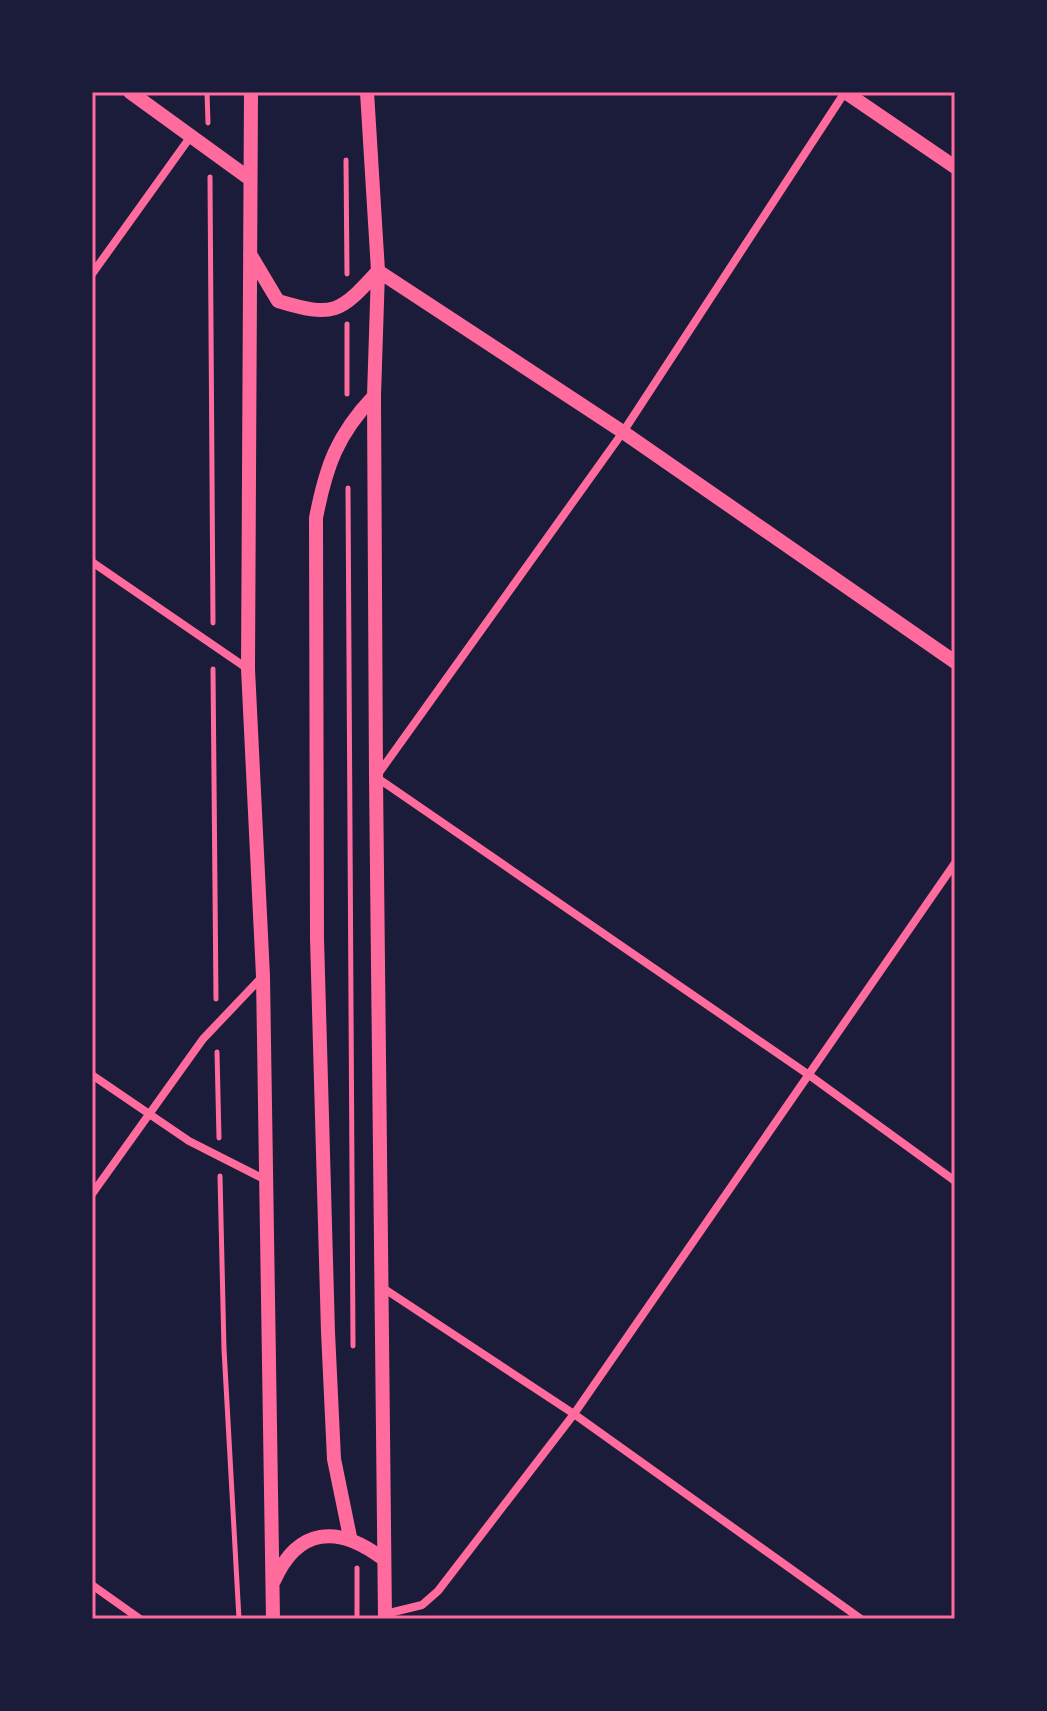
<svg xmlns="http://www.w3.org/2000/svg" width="1047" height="1711" font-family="'Nunito Sans',sans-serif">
<rect width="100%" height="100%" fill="#1b1b3a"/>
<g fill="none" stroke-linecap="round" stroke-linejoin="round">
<path stroke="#ff6b9d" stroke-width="5" d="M207,92l1,31
M346,160l1,114
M210,177l3,446
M347,324v70
M348,488l5,858
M213,669l3,330
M217,1052l2,86
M220,1176l4,173 15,270
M357,1568v51"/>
<path stroke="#ff6b9d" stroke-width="8" d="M845,92l-222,340 -247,345 433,298 146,106
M92,274l99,-138
M92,562l156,107
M92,1075l97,66 75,38
M92,1194l111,-155 58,-61
M383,1288l191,126 287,205
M92,1585l48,34
M385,1614l37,-9 16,-14 136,-177 381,-551"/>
<path stroke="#ff6b9d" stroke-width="14" d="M130,92l120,87
M251,92l-3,577 15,307 10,643
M367,92l11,179 -4,125 2,381 9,842
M845,92l110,75
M250,254l28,47c56,17 62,12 100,-30
M378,271l245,161 332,230
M350,1537l-16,-78 -6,-127 -11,-394 -1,-420c10,-52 21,-83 58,-122
M274,1581c24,-54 64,-56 108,-23"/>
</g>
<rect width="1047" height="1711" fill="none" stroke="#1b1b3a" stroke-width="188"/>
<rect x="94" y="94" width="859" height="1523" fill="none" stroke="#ff6b9d" stroke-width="3"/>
</svg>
